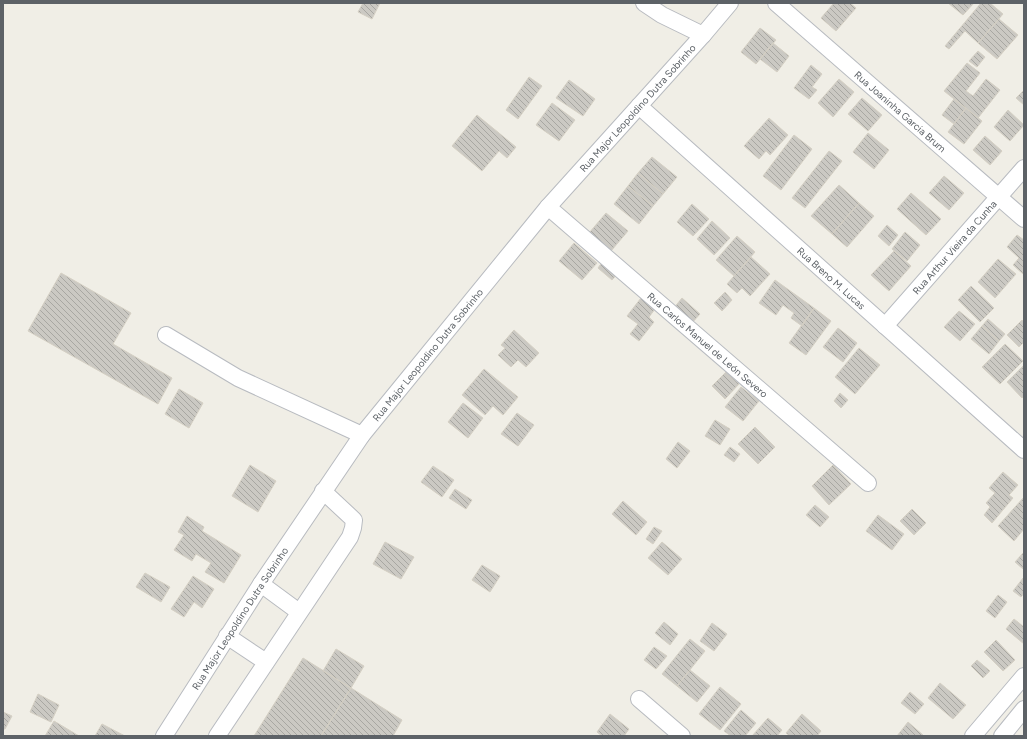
<svg xmlns="http://www.w3.org/2000/svg" width="1027" height="739" font-family="Figtree,sans-serif">
<defs>
<pattern id="building-back-hatch" width="6" height="6" patternUnits="userSpaceOnUse"><rect width="6" height="6" fill="#cbc9c3"/><path d="M-1 5l2 2M0 0l6 6M5-1l2 2" fill="none" stroke="#a8a7a2"/></pattern>
</defs>
<rect width="100%" height="100%" fill="#f0eee6"/>
<path fill="url(#building-back-hatch)" stroke="#d5d0c4" d="M363,3h17l-8,16 -14,-7z
M834,3h16l6,5 -20,23 -15,-13z
M948,3h26l-11,12z
M981,3h9l13,11 -25,29 -13,-12 -16,18 -4,-3z
M999,19l19,16 -21,24 -19,-16z
M760,28l16,12 -20,24 -15,-12z
M773,43l16,13 -12,16 -17,-13z
M978,51l7,6 -8,10 -8,-6z
M967,63l13,10 -14,18 7,5 13,-17 14,11 -22,28 -34,-27z
M811,65l11,9 -10,13 5,3 -8,9 -15,-11z
M529,77l13,9 -24,33 -12,-9z
M839,79l15,13 -21,25 -15,-14z
M569,80l26,19 -12,17 -27,-18z
M1024,90v15l-8,-7z
M862,98l20,17 -14,16 -20,-17z
M954,99l12,9 -12,16 -12,-9z
M552,103l23,17 -16,21 -23,-16z
M966,108l16,13 -18,23 -16,-12z
M1008,110l16,15 -14,16 -16,-14z
M477,115l39,32 -9,11 -8,-7 -17,20 -30,-25z
M769,118l19,17 -18,20 -4,-4 -7,8 -15,-13z
M868,133l21,17 -15,19 -21,-17z
M794,135l18,14 -31,41 -18,-14z
M985,136l17,15 -12,14 -17,-15z
M829,151l13,10 -37,47 -13,-10z
M652,157l25,20 -14,17 -25,-21z
M638,173l25,21 -10,12 -25,-20z
M944,176l20,17 -15,17 -20,-17z
M839,185l20,18 -27,31 -21,-18z
M628,186l25,20 -14,18 -25,-20z
M911,193l30,26 -15,16 -29,-26z
M859,203l15,13 -27,31 -15,-13z
M692,204l17,15 -16,17 -16,-14z
M606,213l22,18 -17,20 -22,-18z
M712,221l18,17 -16,17 -17,-16z
M887,225l11,10 -9,11 -11,-10z
M905,232l15,13 -13,16 -15,-12z
M1017,235l7,5 -1,34 -10,-9 6,-7 -12,-11z
M737,236l18,16 -21,24 -18,-16z
M574,243l23,20 -15,17 -23,-19z
M894,251l17,15 -22,25 -18,-16z
M751,257l19,17 -20,22 -8,-8 -5,5 -10,-9z
M998,259l18,15 -21,24 -17,-16z
M603,261l15,12 -6,7 -14,-12z
M61,273l70,40 -18,31 59,34 -14,26 -130,-73z
M775,280l39,28 -12,18 -11,-8 3,-5 -11,-8 -7,10 -17,-12z
M971,286l23,22 -14,14 -22,-22z
M725,292l7,8 -10,11 -8,-8z
M641,298l14,11 -6,8 5,5 -15,19 -9,-7 8,-10 -11,-8z
M682,298l18,16 -9,10 -18,-15z
M814,308l17,13 -25,34 -17,-12z
M959,311l16,13 -15,17 -16,-14z
M988,319l17,15 -6,7 -17,-15z
M1022,320l2,2v20l-5,5 -12,-12z
M982,326l17,15 -10,13 -18,-15z
M838,328l19,15 -14,19 -20,-15z
M514,330l25,23 -13,14 -8,-7 -7,7 -13,-12 7,-7 -4,-3z
M1005,344l18,17 -23,23 -18,-17z
M859,348l21,17 -25,29 -20,-17z
M1024,365v31l-2,2 -15,-16z
M484,369l34,28 -15,18 -10,-9 -8,9 -23,-20z
M726,372l13,12 -14,15 -13,-13z
M741,387l18,14 -16,20 -18,-14z
M179,389l24,14 -14,25 -24,-14z
M840,393l8,7 -7,8 -7,-7z
M463,403l20,15 -15,20 -20,-16z
M517,413l17,12 -16,21 -17,-12z
M715,420l15,9 -10,16 -15,-9z
M755,427l20,20 -17,17 -20,-20z
M678,442l12,9 -13,17 -11,-9z
M730,447l10,7 -6,8 -10,-7z
M250,465l26,16 -18,31 -26,-16z
M833,465l18,19 -22,21 -17,-19z
M433,466l21,14 -12,17 -21,-15z
M1003,472l15,13 -9,10 4,3 -21,25 -8,-8 6,-8 -4,-4 9,-10 -6,-5z
M455,489l17,11 -6,9 -17,-11z
M1024,497v32l-10,12 -16,-15z
M623,501l24,21 -11,13 -24,-21z
M815,505l14,12 -9,10 -14,-12z
M912,509l14,14 -12,12 -14,-14z
M878,515l26,19 -12,16 -26,-19z
M187,516l17,11 -2,4 39,24 -17,28 -19,-11 6,-9 -15,-9 -4,7 -18,-11 10,-15 -6,-3z
M654,527l8,4 -9,13 -7,-5z
M385,542l29,15 -13,22 -28,-15z
M662,542l20,17 -14,16 -20,-17z
M1023,553l1,1 -1,15 -8,-7z
M482,565l18,11 -10,16 -18,-12z
M145,573l25,14 -9,15 -25,-15z
M193,576l21,13 -12,19 -8,-6 -10,15 -13,-8z
M1023,578l1,15 -3,4 -8,-6z
M998,595l9,7 -12,16 -9,-7z
M1014,619l10,8v17l-18,-15z
M664,622l14,12 -8,11 -15,-12z
M712,623l15,11 -13,17 -14,-10z
M690,639l15,12 -28,35 -15,-12z
M996,640l19,20 -12,11 -19,-19z
M654,647l13,9 -11,13 -12,-9z
M336,649l28,17 -13,22 -28,-17z
M303,658l48,30 -30,48h-67z
M977,660l13,11 -7,7 -12,-12z
M690,670l20,16 -13,16 -20,-16z
M940,683l26,22 -13,14 -25,-21z
M720,687l21,17 -21,26 -21,-16z
M351,688l51,32 -9,16h-72z
M910,692l14,12 -9,10 -14,-11z
M38,694l21,11 -8,17 -21,-10z
M741,710l15,13 -11,13h-14l-7,-5z
M3,712l9,4 -7,13h-2z
M610,714l19,15 -5,7h-22l-5,-4z
M802,714l19,17 -4,5h-27l-4,-3z
M768,718l14,12 -5,6h-25z
M54,721l25,15h-34z
M908,722l15,13 -1,1h-25z
M102,724l23,12h-30z"/>
<g fill="none" stroke-linecap="round" stroke-linejoin="round">
<defs>
<g id="street">
<path d="M644,3l18,12 41,20"/>
<path id="s1" d="M776,3l248,216"/>
<path id="s2" d="M639,106l385,344"/>
<path id="s3" d="M548,207l320,276"/>
<path id="s4" d="M885,326l139,-158"/>
<path d="M166,335l72,43 124,57"/>
<path d="M261,584l38,28"/>
<path d="M227,636l39,26"/>
<path d="M639,699l43,37"/>
<path id="s5" d="M164,736l97,-152 101,-149 186,-228 155,-172 27,-32"/>
<path d="M217,736l133,-199 3,-9 1,-8 -31,-29"/>
<path d="M973,736l51,-60"/>
<path d="M1002,736l22,-27"/>
</g>
</defs>
<use href="#street" stroke="#b8bbc0" stroke-width="18"/>
<use href="#street" stroke="#fff" stroke-width="16"/>
</g>
<g text-anchor="middle" stroke-width="4" stroke-linejoin="round" paint-order="stroke">
<g font-size="10" fill="#5d6267" stroke="#fff">
<text dy="4" stroke="none"><textPath href="#s5" startOffset="788">Rua Major Leopoldino Dutra Sobrinho</textPath></text>
<text dy="4" stroke="none"><textPath href="#s1" startOffset="165">Rua Joaninha Garcia Brum</textPath></text>
<text dy="4" stroke="none"><textPath href="#s4" startOffset="105">Rua Arthur Vieira da Cunha</textPath></text>
<text dy="4" stroke="none"><textPath href="#s2" startOffset="258">Rua Breno M. Lucas</textPath></text>
<text dy="4" stroke="none"><textPath href="#s3" startOffset="211">Rua Carlos Manuel de León Severo</textPath></text>
<text dy="4" stroke="none"><textPath href="#s5" startOffset="464">Rua Major Leopoldino Dutra Sobrinho</textPath></text>
<text dy="4" stroke="none"><textPath href="#s5" startOffset="140">Rua Major Leopoldino Dutra Sobrinho</textPath></text>
</g>
</g>
<rect width="1027" height="739" fill="none" stroke="#5d6267" stroke-width="8"/>
</svg>
